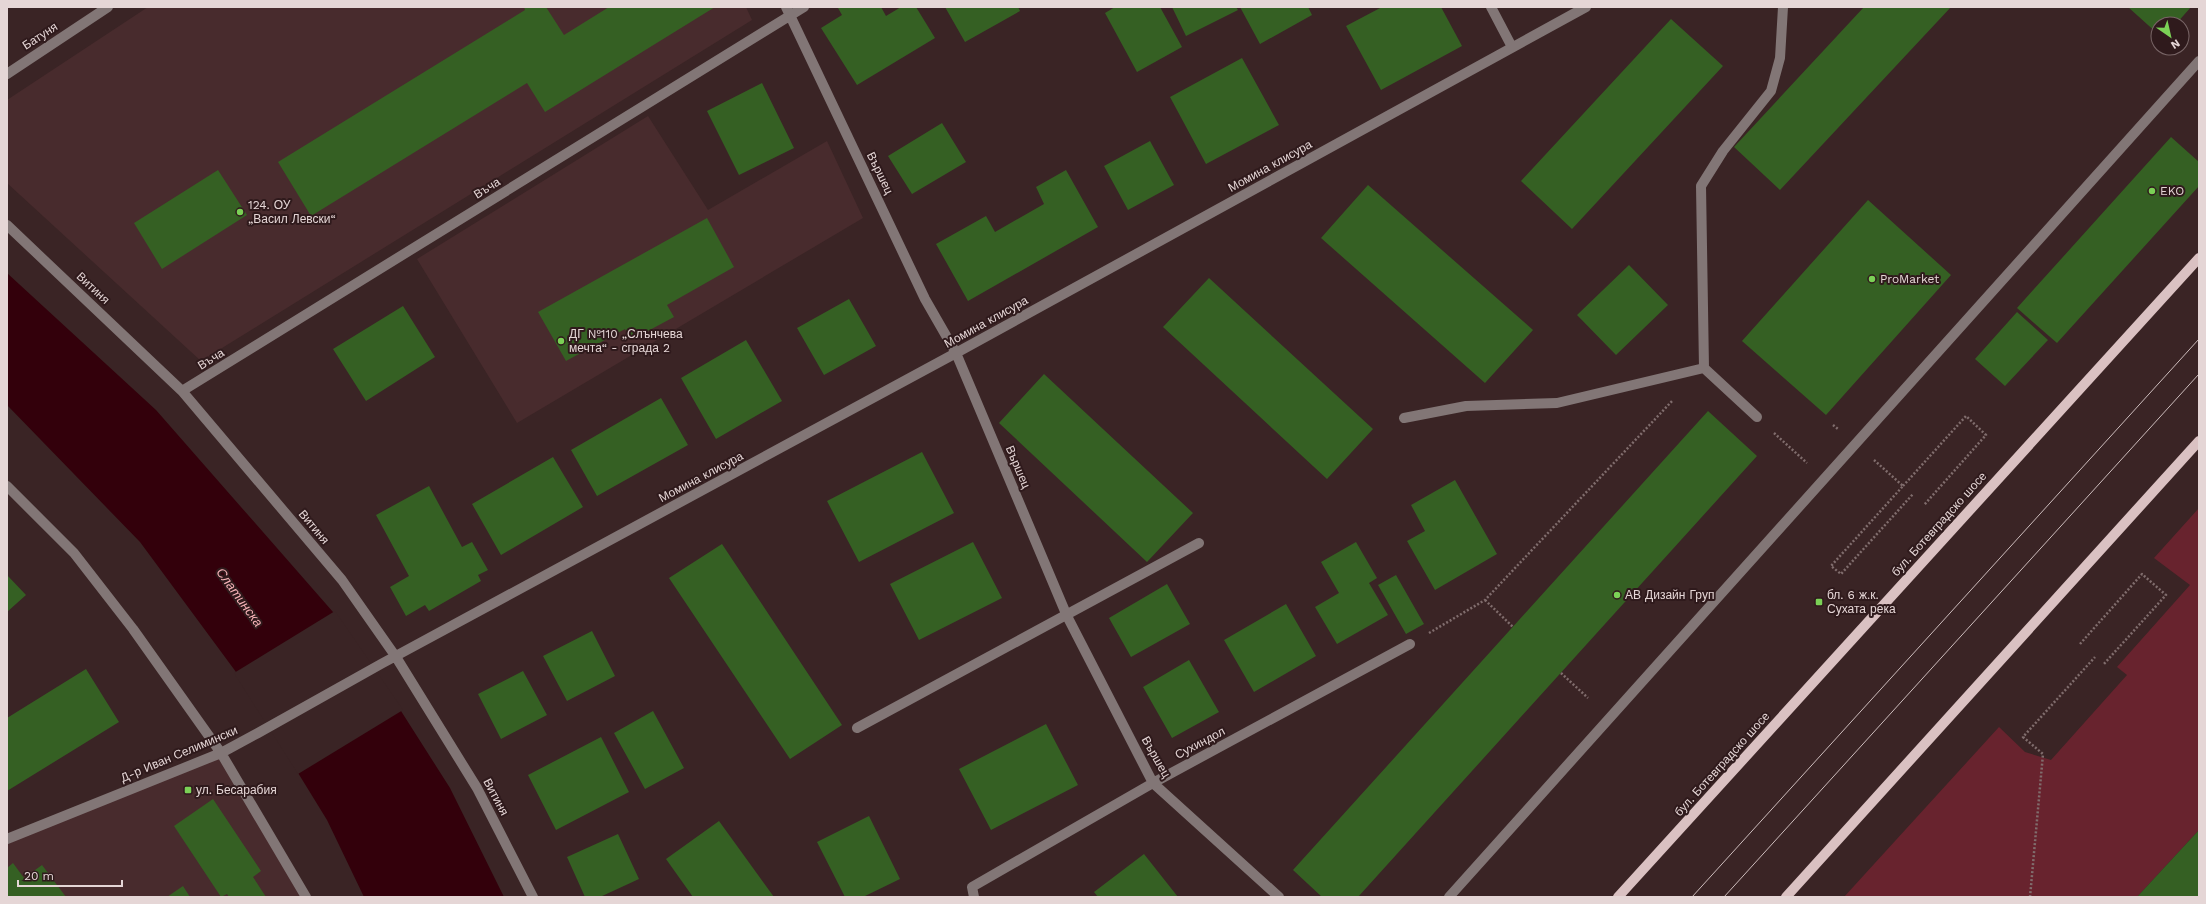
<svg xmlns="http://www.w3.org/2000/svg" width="2206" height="904" font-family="'Work Sans',sans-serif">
<rect width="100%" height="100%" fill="#3a2425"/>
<path fill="#482b2d" d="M148,7h598l6,13 -551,341 -194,-178v-83z
M648,116l60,94 119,-69 36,77 -346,205 -100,-164z
M221,753l85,144h-299v-58z"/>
<path fill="#68232e" d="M2199,508v322l-62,67h-293l155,-170 26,25 26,8 76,-85 -10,-8 73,-82 -36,-27z"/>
<path fill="#33000b" d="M7,273l149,137 177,202 68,99 49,77 54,109h-140l-37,-77 -91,-148 -96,-130 -133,-137z"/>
<path fill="#3a2425" d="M335,611l68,99 -105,64 -64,-101z"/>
<path fill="#356023" d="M524,7h22l18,28 45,-28h106l-170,105 -18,-29 -216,133 -33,-54 247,-152z
M840,7h41l5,9 15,-9h15l19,31 -78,47 -36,-57 21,-13 -4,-7z
M945,7h73l2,4 -55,31z
M1115,7h45l22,40 -45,25 -32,-59z
M1172,7h64l2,3 -52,26z
M1240,7h68l4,8 -52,29z
M1382,7h59l21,39 -81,44 -35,-64z
M1864,7h87l-171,183 -46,-43z
M2128,7h63l-15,17h-18v10z
M1671,19l52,47 -151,163 -51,-48z
M1242,58l37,67 -73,39 -36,-67z
M762,83l32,65 -55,27 -32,-64z
M942,123l24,39 -54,32 -24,-38z
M2171,137l28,25v24l-142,157 -40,-35z
M1150,141l24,44 -46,25 -24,-44z
M218,170l29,45 -85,54 -28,-46z
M1066,170l32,57 -130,74 -32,-57 50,-28 9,16 49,-28 -8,-17z
M1368,185l165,145 -48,53 -164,-145z
M1868,200l83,75 -125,140 -84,-74z
M707,218l27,49 -67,38 7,12 -43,23 -6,-11 -59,32 -28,-49z
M1629,265l39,40 -52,50 -39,-40z
M1209,278l164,151 -46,50 -164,-152z
M849,299l27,47 -52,29 -27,-47z
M403,306l32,51 -69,44 -33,-52z
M2017,312l31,28 -43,46 -30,-27z
M746,340l36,61 -66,38 -35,-61z
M1044,374l149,139 -46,49 -148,-139z
M661,398l27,47 -91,51 -26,-46z
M1708,411l49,45 -399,441h-36l-29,-27z
M922,452l32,61 -95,49 -32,-61z
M553,457l30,50 -82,48 -29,-51z
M1455,480l42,74 -62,36 -28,-49 18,-10 -14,-26z
M429,486l33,61 10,-5 16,28 -10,5 3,6 -52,30 -4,-6 -19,11 -16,-29 19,-11 -33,-61z
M973,542l29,56 -83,42 -29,-56z
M1356,542l21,36 -8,5 19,32 -51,29 -22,-37 24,-14 -18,-31z
M722,544l120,181 -52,34 -121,-181z
M7,575l19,20 -19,17z
M1396,575l28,49 -18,10 -28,-49z
M1167,584l23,40 -59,33 -22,-39z
M1286,604l30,52 -62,36 -30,-52z
M592,631l23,45 -48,25 -24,-45z
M1189,660l30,52 -47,26 -29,-51z
M86,669l33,53 -112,69v-73z
M523,671l24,44 -46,24 -23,-45z
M653,711l31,57 -39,21 -31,-56z
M1046,724l32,61 -87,45 -32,-61z
M601,737l28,55 -73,38 -28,-55z
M213,799l48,72 -8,6 13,20h-37l-2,-3 -6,3 -47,-71z
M869,816l31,63 -37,18h-18l-28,-55z
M719,821l55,76h-81l-27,-38z
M2199,830v67h-62z
M618,834l21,45 -39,18h-15l-18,-40z
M1144,854l34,43h-80l-4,-5z
M13,863l11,15 18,-13 24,32h-59v-29z
M183,886l7,11h-23z"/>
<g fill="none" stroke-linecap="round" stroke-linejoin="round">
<path stroke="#806d6d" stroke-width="2.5" stroke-dasharray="2 2" stroke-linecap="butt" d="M1833,425l5,4
M1774,433l33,30
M1874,460l29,26 -72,80 10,8 72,-80
M1903,486l63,-70 20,19 -62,70
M1485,600l28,27
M1429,633l56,-33 188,-200
M2080,644l62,-70 24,21 -63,70
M1561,673l27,25
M2030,897l13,-143 -20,-17 72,-80"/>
<path stroke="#827676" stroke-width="10" d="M786,7l139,292 31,54 111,263 86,167 126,114
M1491,7l21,40
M7,74l101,-67
M7,225l175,166 160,189 54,77 81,131 56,109
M182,391l622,-384
M1757,417l-53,-49 -3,-182 22,-35 48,-60 9,-33 3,-51
M1404,418l62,-12 91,-3 147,-35
M7,486l67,67 59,76 88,124 85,144
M857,728l342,-185
M7,839l214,-86 37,-20 123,-69 575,-311 630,-346
M974,897l-2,-10 181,-104 257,-139
M1449,897l750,-836"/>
<path stroke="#dac1c2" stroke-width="10" d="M1618,897l581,-639
M1786,897l413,-456"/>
<path stroke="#ccbcbc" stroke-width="1" d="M1692,897l507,-558
M1724,897l475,-523"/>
</g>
<g fill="#7bd156" stroke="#2f1a1c" stroke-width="1.5">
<circle cx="2152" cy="191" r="4"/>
<circle cx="240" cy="212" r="4"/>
<circle cx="1872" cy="279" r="4"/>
<circle cx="561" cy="341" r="4"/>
<circle cx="1617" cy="595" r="4"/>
<rect x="1815" y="598" width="8" height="8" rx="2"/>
<rect x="184" y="786" width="8" height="8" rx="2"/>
</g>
<g text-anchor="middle" stroke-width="4" stroke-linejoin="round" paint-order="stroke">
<g font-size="12" fill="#e5d6d6" stroke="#2f1a1c">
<text transform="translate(40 36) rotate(-33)" y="4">Батуня</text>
<text transform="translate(1270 166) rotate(-29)" y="4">Момина клисура</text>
<text transform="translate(880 173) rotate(64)" y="4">Вършец</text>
<text transform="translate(487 188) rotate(-32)" y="4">Въча</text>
<text transform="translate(93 288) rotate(43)" y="4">Витиня</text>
<text transform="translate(986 322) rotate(-29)" y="4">Момина клисура</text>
<text transform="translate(211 359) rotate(-32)" y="4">Въча</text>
<text transform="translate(1018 467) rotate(67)" y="4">Вършец</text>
<text transform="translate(701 477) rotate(-28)" y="4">Момина клисура</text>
<text transform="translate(1939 524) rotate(-48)" y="4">бул. Ботевградско шосе</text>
<text transform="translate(314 527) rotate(50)" y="4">Витиня</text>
<text transform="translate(1200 743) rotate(-28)" y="4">Сухиндол</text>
<text transform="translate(179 754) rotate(-23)" y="4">Д-р Иван Селимински</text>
<text transform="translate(1156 757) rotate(60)" y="4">Вършец</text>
<text transform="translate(1722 764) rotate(-48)" y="4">бул. Ботевградско шосе</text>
<text transform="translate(496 797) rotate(62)" y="4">Витиня</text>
</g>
<g font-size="12" fill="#e5d6d6" stroke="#2f1a1c" text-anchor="start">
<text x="2160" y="195">EKO</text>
<text x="248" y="209">124. ОУ<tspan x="248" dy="14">„Васил Левски“</tspan></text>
<text x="1880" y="283">ProMarket</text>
<text x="569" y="338">ДГ №110 „Слънчева<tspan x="569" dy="14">мечта“ - сграда 2</tspan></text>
<text x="1625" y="599">АВ Дизайн Груп</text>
<text x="1827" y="599">бл. 6 ж.к.<tspan x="1827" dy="14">Сухата река</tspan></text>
<text x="196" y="794">ул. Бесарабия</text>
</g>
<g font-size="13" font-style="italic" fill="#f7b3b8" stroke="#2f1a1c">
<text transform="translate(240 597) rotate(54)" y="5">Слатинска</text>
</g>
</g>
<rect width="2206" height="904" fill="none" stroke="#e5d6d6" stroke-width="16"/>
<g transform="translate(2170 36) rotate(146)"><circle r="19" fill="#2f1a1c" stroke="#786566"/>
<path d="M0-3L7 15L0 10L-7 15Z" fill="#7bd156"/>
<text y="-6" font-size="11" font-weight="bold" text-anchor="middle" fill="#e5d6d6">N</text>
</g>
<path d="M18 880v6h104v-6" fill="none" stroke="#e5d6d6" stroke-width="2"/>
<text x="24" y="880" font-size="12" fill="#e5d6d6" stroke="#2f1a1c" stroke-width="3" paint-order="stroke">20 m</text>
</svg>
